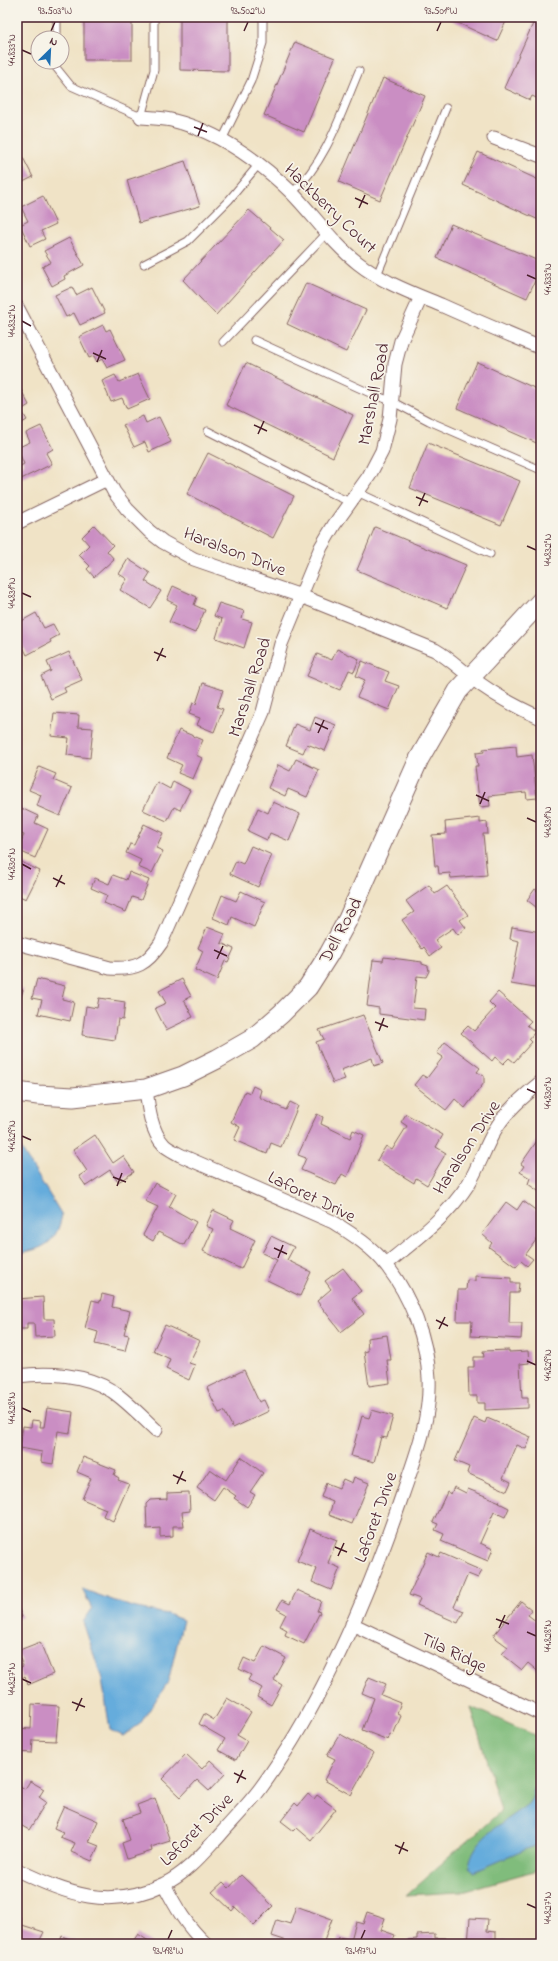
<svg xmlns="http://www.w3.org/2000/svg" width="558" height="1961" font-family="'Indie Flower',sans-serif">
<rect width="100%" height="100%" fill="#f7f3e8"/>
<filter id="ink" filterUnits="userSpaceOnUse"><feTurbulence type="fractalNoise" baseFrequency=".025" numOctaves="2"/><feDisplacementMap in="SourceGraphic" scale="8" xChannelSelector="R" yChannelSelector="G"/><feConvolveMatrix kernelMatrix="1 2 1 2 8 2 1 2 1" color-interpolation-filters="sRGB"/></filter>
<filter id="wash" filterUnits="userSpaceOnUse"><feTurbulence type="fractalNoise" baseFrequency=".012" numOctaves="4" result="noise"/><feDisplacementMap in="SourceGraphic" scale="16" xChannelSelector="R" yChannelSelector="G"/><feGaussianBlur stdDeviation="0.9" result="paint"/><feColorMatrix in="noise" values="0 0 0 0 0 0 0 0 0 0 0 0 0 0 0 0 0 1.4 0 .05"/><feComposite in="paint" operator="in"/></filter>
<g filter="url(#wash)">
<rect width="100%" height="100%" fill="#f0e3c6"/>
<path fill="#80bc7b" stroke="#656e53" d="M471,1707l70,31v131l-82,23 -53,3 95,-84z"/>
<path fill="#65acdc" stroke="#586684" d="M17,1144l2,1 43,70c-6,29 -17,33 -45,39z
M82,1589l50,18 35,7 16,6 -15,62 -28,42 -17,12 -13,-6 -8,-51 -19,-57 9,-13z
M534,1788l7,5v50l-67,29 -5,-4c1,-29 38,-48 59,-64l4,-6z"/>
<g id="blocks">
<path fill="#ca8ec3" d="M84,17h48v43h-48z
M180,17h48v54l-48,-1z
M445,17h63l-11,24z
M536,17h5v83l-9,-4 -2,4 -26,-12z
M295,42l40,16 -31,74 -40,-17z
M383,78l42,18 -45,104 -41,-18z
M19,150l14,27 -16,8v-34z
M478,152l63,29v40l-78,-36z
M185,161l15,45 -61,17 -12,-43z
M43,196l13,28 -15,7 4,8 -15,7 -10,-21 8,-4 -7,-14z
M249,210l35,30 -68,75 -33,-35z
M451,224l90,38v6l-14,30 -90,-40z
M69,238l15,27 -20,11 1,3 -13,7 -10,-19 9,-5 -7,-11z
M306,283l60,27 -20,42 -59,-28z
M72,287l4,8 16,-8 13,26 -25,12 -6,-12 -8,4 -11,-22z
M103,325l3,6 4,-2 15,31 -18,8 -5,-9 -5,3 -3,-6 -5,2 -10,-21z
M477,362l64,29v54l-84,-37z
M246,363l107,52 -20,42 -107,-52z
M138,374l12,25 -23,10 -5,-11 -11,4 -9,-21 13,-6 4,7z
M17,382l12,23 -8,5 6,10 -10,6z
M143,416l3,7 13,-6 12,25 -22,10 -4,-10 -11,5 -11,-22z
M41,426l12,23 -7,4 6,11 -35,17v-13l7,-4 -7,-16 13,-6 -4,-9z
M428,443l92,38 -19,44 -91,-37z
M208,453l86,43 -21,42 -86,-44z
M94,525l19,20 -6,6 7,8 -20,18 -7,-8 3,-3 -11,-11 10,-10 -7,-8z
M375,527l91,38 -19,43 -90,-38z
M128,559l22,14 -5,8 16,10 -11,17 -30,-18 7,-11 -8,-5z
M173,586l24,11 -3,8 11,5 -10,23 -26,-11 8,-17 -10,-5z
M219,603l25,8 -2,8 10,3 -8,26 -28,-10 6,-19 -8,-3z
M36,613l8,15 9,-4 6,11 -9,5 1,2 -24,13 -7,-14 -3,2v-23l1,3z
M337,649l22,10 -5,13 -5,-2 -9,20 -33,-14 10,-22 15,6z
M69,652l13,28 -18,8 2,4 -15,7 -10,-23 10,-5 -4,-9z
M362,661l27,11 -4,9 14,5 -10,24 -32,-13 8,-17 -9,-4z
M203,683l20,7 -6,17 6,2 -9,23 -17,-7 3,-7 -11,-4 4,-11 3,1z
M54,713l25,2 -1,12 15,1 -3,30 -23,-3 2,-17 -18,-2z
M315,717l21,8 -11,26 -18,-7 -4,9 -17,-7 9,-22 15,6z
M179,730l24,10 -7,15 6,3 -9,21 -15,-6 4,-8 -15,-7z
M516,746l1,11 15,-2 5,43 -10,1 -1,-7 -37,4 1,10 -10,1 -5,-41h3l-2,-13 8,-1 -1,-3z
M296,759l23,11 -12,27 -19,-8 -3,7 -17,-8 10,-23 12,6z
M39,767l17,7 -3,6 19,8 -12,28 -23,-10 4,-11 -12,-5z
M173,781l17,9 -10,20 -6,-3 -7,14 -24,-11 14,-28 13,7z
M273,802l27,12 -11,27 -19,-8 -3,7 -19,-9 10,-23 10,5z
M21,808l17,8 -3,7 13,6 -13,29 -18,-8 7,-15 -7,-3v-16z
M480,818v5l7,-1 1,12h-5l4,41 -36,3 -1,-5 -11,1 -1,-8h-3l-3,-31 14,-1 -1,-12z
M144,824l19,9 -7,15 7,3 -11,22 -14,-6 3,-7 -15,-7 4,-9 4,1z
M251,846l21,9 -14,32 -28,-13 6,-13 7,3z
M17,860l23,11 -14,28 -9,-4z
M129,872l20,8 -8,20 -9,-3 -6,15 -22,-9 3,-8 -16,-7 4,-10 14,6 4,-9 13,5z
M429,885l6,9 12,-8 21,29 -8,5 6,8 -8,7 -5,-7 -18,12 6,8 -11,8 -6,-9 -2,2 -20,-29 12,-8 -8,-11z
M535,889l6,5v17l-14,-11z
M241,891l24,11 -11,25 -22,-10 -3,8 -16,-7 9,-23 14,6z
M207,927l18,7 -4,9 13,6 -6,13 -3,-1 -8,19 -22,-10 8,-19 -5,-3z
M512,927l29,5v57l-30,-5 8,-43 -9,-2z
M384,957l38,5v2l6,2 1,5 -3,6 -9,-1 -4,32 12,1 -1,11 -45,-6v-6l-12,-2 6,-46 10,1z
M37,979l28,7 -3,13 12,3 -4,19 -32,-7 4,-14 -10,-2z
M182,979l9,17 -7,4 9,17 -27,13 -11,-22 11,-5 -7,-12z
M17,988l6,2 -6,19z
M498,992l33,29 -4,4 8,7 -6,7 3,3 -18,20 -5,-4 -6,6 -8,-7 -3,4 -31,-28 7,-7 6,5 21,-23 -6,-6z
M99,998l26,4 -2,18 -5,-1 -3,21 -33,-5 4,-29 11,2z
M363,1015l20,48 -9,3 -2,-8 -31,12 4,9 -12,4 -17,-41 8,-3 -5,-9z
M445,1042l35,26 -3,4 7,4v7l-19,25 -10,-9 -9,11 -32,-25 8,-10 5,3 16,-21 -6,-4z
M253,1086l8,4 -2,7 27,13 4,-8 8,4 -17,41 -10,-4 -4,11 -33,-14 6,-13 -9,-5 14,-31 5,2z
M317,1114l6,3 -2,7 29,14 3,-8 11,5 -17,42 -5,-3 -6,11 -35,-15 5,-12 -8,-3z
M406,1114l37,21 -7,12 10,6 -19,32 -11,-7 -2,5 -37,-23 9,-14 6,4 15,-24 -6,-4z
M95,1135l18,28 10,-7 11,16 -16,10 -8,-12 -24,16 -7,-10 8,-5 -14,-21z
M541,1135v58l-13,-9 2,-6 -10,-6 4,-6 -3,-2z
M155,1183l21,11 -7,13 27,15 -12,23 -26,-13 -5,9 -10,-6 15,-28 -13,-6z
M523,1201l18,13v19l-15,21 7,5 -6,7 -6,-5 -5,6 -27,-20 3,-4 -10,-9 24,-32 11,8z
M213,1210l21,10 -4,8 25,12 -14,29 -38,-18 10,-22 -7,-3z
M271,1236l23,11 -7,13 24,12 -11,24 -33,-16 10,-20 -15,-7z
M343,1268l18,23 -9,7 12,16 -23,18 -24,-31 14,-12 -6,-8z
M475,1276l36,2v5h8l-1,10h-8l-1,30h13l-1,16 -50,-3 1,-15h-15l1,-31h8l1,-10 8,1z
M102,1294l12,3 -2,10 18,4 -6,23 5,1 -4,16 -30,-7 3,-12 -13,-4 7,-28 8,2z
M43,1297l1,22h10l1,17 -20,1 -1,-14h-7v6h-9l-1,-30z
M165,1325l35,16 -11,22 6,2 -6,15 -23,-11 4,-10 -17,-8z
M387,1335l4,25h-4l3,23 -21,3 -5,-34 4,-1 -1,-13z
M509,1350v2l19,-1 1,12 -9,1 2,34h6v10l-43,2v-7h-8v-7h-8l-1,-29h6v-10h10l-1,-6z
M244,1370l15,32 5,-2 5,11 -36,17 -9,-17 -5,2 -12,-25z
M47,1408l26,4 -3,21 -12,-2 -5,33 -12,-2 1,-10 -22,-4 3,-22 8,1 1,-7 9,1 -1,6h4z
M372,1410l21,6 -6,22 -6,-1 -7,25 -23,-6 11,-40 7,2z
M474,1418l11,5 2,-5 44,19 -5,12 -9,-4 -14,33 8,4 -4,9 -40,-18 2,-6 -14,-6z
M83,1457l33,13 -2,5 5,3 -1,2 11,4 -16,37 -10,-5 3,-7 -24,-10 9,-21 -14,-6z
M241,1457l22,16 -13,19 5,3 -8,12 -13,-9 2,-2 -13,-9 -9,13 -17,-12 13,-19 16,11z
M354,1477l15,6 -17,41 -23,-9 4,-13 -12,-5 5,-14 13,5 4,-9 9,4z
M454,1487l12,6 2,-4 32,13 -1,1 10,5 -4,9 -11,-5 -14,31 13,6 -5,12 -47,-20 3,-7 -9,-4 3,-6 -5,-2 14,-30 4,2z
M189,1492l1,19 -8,1 2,14h-11v10l-13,1v-9l-13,1 -1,-25 4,-4 17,-1v-6z
M310,1529l27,11 -9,23 12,5 -9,22 -19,-8 5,-13 -20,-8z
M428,1552l11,5 2,-4 41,18 -4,7 -10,-4 -14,33 10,4 -6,12 -41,-18 3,-6 -11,-4z
M297,1590l24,11 -4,10 3,1 -16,32 -19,-9 2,-5 -7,-4 6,-12 -9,-5 5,-9 8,4z
M521,1601l11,9 -4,5 13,10v49l-13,-11 -6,7 -20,-16 6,-7 -15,-11z
M17,1605l5,12 -5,2z
M40,1642l13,32 -25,11 -3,-9 -3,2 -4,-9 5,-3 -4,-10 -2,1v-6z
M264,1646l22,12 -12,22 8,5 -11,20 -14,-8 5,-9 -14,-8 3,-5 -12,-6 5,-11 11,5z
M369,1677l17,7 -5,11 20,8 -4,11 4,2 -8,19 -3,-1 -2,6 -26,-10 12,-32 -12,-5z
M227,1698l24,14 -14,23 10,6 -11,19 -18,-10 7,-11 -26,-15 5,-10 10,6z
M32,1704l27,2 -3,35 -23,-1 -1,13 -15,-1v-24l14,1z
M340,1734l34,19 -23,42 -27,-15 11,-21 -8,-4z
M186,1754l16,15 8,-9 15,14 -16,17 -12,-11 -16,17 -19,-18z
M30,1781l14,8 -5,8 7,5 -17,28 -12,-7v-39l8,5z
M308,1794l6,5 3,-4 19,14 -25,31 -14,-12 -3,3 -13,-10 14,-18 3,3z
M155,1798l15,43 -19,6 1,4 -25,8 -5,-16 8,-3 -7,-21 17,-6 -3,-8z
M64,1806l34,15 -9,21 10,4 -7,15 -21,-9 4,-9 -15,-6 3,-5 -9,-4z
M241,1875l32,31 -19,19 -19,-18 -3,4 -20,-19 11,-10 6,6z
M296,1906l36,13 -9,25h-27l-24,-8 5,-16 13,4z
M367,1912l18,6 -4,12 14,5 -3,9h-56l3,-7 12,3 5,-18 7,2z
M17,1916l4,2 -2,6 25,8 -6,12h-21z
M470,1918l18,1 -1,12 9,1v9h10v3h-38z
M138,1934l15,10h-22z
M435,1934v4h11l1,6h-39v-4l9,-1v-4z
M62,1936l19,8h-22z"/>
</g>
</g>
<g filter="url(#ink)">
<use href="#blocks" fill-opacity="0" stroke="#846461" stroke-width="1"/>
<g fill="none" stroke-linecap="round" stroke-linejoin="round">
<defs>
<path id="lane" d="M57,38v-21
M54,62v3l17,21 70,31 13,-47v-53
M222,140l29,-59 12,-38v-26
M292,193c35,-32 49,-80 67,-122
M144,264l44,-23 41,-41 30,-36
M377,275l69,-167
M254,340l118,54 19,7 38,20 112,49
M223,342l104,-109
M208,431l126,64 16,7
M357,492l133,62"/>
<path id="street" d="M141,117c10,1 21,1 30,3 46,11 87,40 120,72 23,23 41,51 67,71 24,19 54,30 83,42 33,15 67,29 100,43
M494,138l47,18
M17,307l97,185 13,17 23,23 13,10 31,17 107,37 134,54c14,8 24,18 37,28 22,17 44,29 69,40
M17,523l90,-44
M17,943l93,25c26,2 37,-4 51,-25l102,-231 18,-68 40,-97 13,-22 35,-49 13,-25 8,-32 5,-55 6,-23 20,-44
M386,1264c30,-24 62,-48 83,-81 10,-17 16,-36 26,-53 11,-19 29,-34 46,-48
M17,1376c31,-4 69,-2 95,15 16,11 30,26 44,39
M352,1624l189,90
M17,1870c51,24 92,41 147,14 22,-10 40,-32 56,-49 13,-15 28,-30 40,-46 63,-86 108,-193 142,-293 13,-38 29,-77 27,-118 -2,-39 -18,-81 -42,-112 -13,-18 -35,-32 -54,-44l-153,-67c-5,-3 -12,-6 -16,-10 -13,-13 -16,-39 -18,-56
M164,1884c11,22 23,43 42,60"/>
<path id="secondary" d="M17,1092l21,3 35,2 73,-8 37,-13 34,-17 35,-20 29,-25 27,-27 21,-33 19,-35 71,-160 39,-68 83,-90"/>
</defs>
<use href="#lane" stroke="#846461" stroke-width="9"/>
<use href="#street" stroke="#846461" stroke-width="15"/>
<use href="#secondary" stroke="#846461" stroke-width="21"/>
<use href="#lane" stroke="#fff" stroke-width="7"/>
<use href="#street" stroke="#fff" stroke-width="13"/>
<use href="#secondary" stroke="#fff" stroke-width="19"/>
</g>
</g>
<path fill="none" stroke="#4a1f2b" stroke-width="1.5" d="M51,31l4,-9M244,31l4,-9M437,31l4,-9M22,50l9,4M194,127l13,5M198,136l5,-13M355,198l13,6M359,208l6,-13M527,275l9,4M22,321l9,5M93,353l13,6M97,362l5,-12M254,425l13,6M258,434l6,-13M416,497l12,5M419,506l6,-13M527,546l9,4M22,593l9,4M154,652l12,5M157,661l6,-13M315,723l13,6M318,733l6,-13M476,795l13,6M480,804l5,-12M527,818l9,4M22,864l9,5M53,878l12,6M56,887l6,-12M214,950l13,6M217,959l6,-13M375,1022l13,5M379,1031l5,-13M527,1089l9,4M22,1136l9,4M113,1177l13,5M117,1186l5,-13M274,1248l13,6M278,1258l5,-13M436,1320l12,6M439,1329l6,-12M527,1361l9,4M22,1408l9,4M173,1475l13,6M177,1484l6,-13M335,1547l12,5M338,1556l6,-13M496,1619l13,5M499,1628l6,-13M527,1632l9,4M22,1679l9,4M72,1702l13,5M76,1711l6,-13M234,1773l12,6M237,1783l6,-13M395,1845l13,6M399,1854l5,-12M527,1904l9,4M168,1939l4,-9M361,1939l4,-9"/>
<g text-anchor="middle" stroke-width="3.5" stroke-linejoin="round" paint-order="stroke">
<g font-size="18" fill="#4a1f2b" stroke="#f7f3e8">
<text transform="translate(331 208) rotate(44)" y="6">Hackberry Court</text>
<text transform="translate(373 394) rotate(-79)" y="6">Marshall Road</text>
<text transform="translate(235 551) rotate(21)" y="6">Haralson Drive</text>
<text transform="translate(249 687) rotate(-72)" y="6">Marshall Road</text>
<text transform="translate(340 930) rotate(-62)" y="6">Dell Road</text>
<text transform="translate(466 1147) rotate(-57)" y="6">Haralson Drive</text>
<text transform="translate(312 1196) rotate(26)" y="6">Laforet Drive</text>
<text transform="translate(375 1517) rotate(-70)" y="6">Laforet Drive</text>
<text transform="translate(454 1652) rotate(25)" y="6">Tila Ridge</text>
<text transform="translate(196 1829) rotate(-45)" y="6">Laforet Drive</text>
</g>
</g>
<rect width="558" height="1961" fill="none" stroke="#f7f3e8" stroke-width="44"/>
<g transform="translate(50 50) rotate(24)"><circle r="19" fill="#f7f3e8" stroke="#b29e9c"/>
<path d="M0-3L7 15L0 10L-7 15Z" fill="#1f6fb2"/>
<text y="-6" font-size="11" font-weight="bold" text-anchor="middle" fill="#4a1f2b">N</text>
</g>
<rect x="22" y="22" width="514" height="1917" fill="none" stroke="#4a1f2b" stroke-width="1.5"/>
<g font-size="10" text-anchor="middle" fill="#4a1f2b">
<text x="55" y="14">93.503°W</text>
<text x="248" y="14">93.502°W</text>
<text x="441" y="14">93.501°W</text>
<text transform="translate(11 50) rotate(-90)" y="4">44.833°N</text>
<text transform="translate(547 279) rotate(-90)" y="4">44.833°N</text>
<text transform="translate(11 321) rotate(-90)" y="4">44.832°N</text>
<text transform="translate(547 550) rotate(-90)" y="4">44.832°N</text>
<text transform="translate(11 593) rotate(-90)" y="4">44.831°N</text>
<text transform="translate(547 822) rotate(-90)" y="4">44.831°N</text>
<text transform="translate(11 864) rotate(-90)" y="4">44.830°N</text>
<text transform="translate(547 1093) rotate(-90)" y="4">44.830°N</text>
<text transform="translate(11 1136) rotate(-90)" y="4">44.829°N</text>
<text transform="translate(547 1365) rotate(-90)" y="4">44.829°N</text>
<text transform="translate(11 1408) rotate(-90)" y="4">44.828°N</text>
<text transform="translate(547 1636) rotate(-90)" y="4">44.828°N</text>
<text transform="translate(11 1679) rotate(-90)" y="4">44.827°N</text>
<text transform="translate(547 1908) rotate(-90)" y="4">44.827°N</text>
<text x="168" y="1954">93.498°W</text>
<text x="361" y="1954">93.497°W</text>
</g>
</svg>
